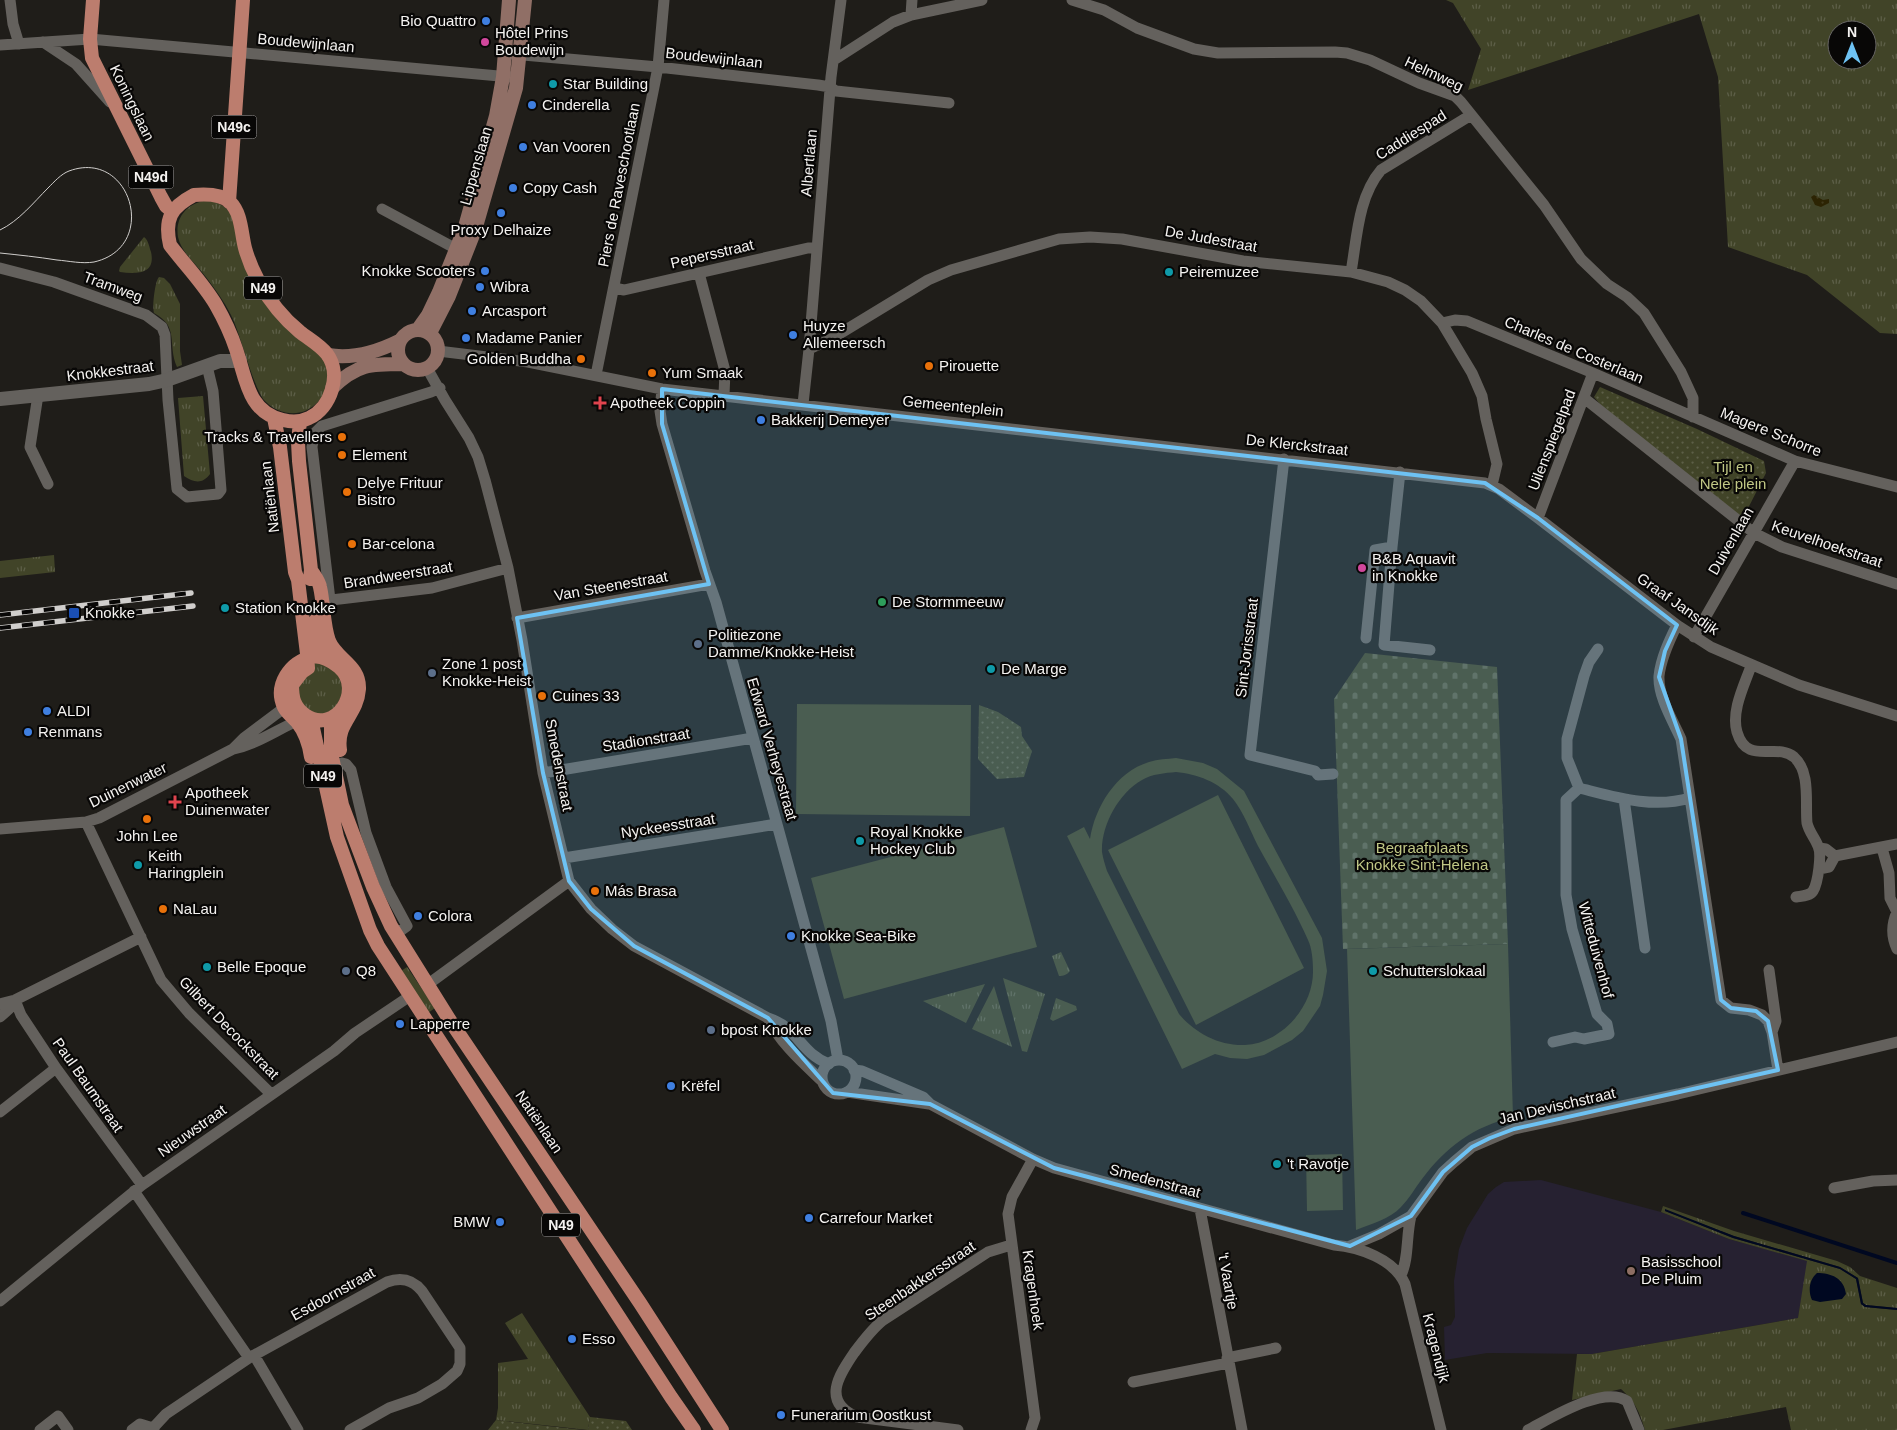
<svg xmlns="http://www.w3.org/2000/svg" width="1897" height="1430" font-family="Helvetica,sans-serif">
<defs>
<pattern id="grass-tufts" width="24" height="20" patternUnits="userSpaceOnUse" patternTransform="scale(1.25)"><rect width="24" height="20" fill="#414428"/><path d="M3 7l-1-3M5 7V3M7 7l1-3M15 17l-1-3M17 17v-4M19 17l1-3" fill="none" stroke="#5d5f48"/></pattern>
<pattern id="sand-dots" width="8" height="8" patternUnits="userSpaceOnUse" patternTransform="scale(1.25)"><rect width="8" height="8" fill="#2c2403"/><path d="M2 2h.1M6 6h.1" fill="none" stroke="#413a1c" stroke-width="1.8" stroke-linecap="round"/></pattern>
<pattern id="cemetery-stones" width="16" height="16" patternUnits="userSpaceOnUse" patternTransform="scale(1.25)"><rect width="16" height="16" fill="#414428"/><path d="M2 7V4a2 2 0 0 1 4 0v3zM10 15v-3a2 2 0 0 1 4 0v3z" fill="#5d5f48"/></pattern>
<pattern id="park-dots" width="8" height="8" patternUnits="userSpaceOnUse" patternTransform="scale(1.25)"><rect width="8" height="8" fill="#414428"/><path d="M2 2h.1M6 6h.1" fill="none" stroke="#5d5f48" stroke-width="1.8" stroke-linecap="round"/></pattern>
</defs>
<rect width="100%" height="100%" fill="#1f1d19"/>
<path fill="#262131" d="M1541,1180l120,32 68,27 79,22 -10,57 -206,36 -105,-1 -42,7 -1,-33 7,-2 4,-8 -1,-36 5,-32 8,-21 21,-34 8,-7 8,-5z"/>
<path fill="url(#grass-tufts)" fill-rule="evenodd" d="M1446,0h451v334l-17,-1 -73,-58 -79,-28 -10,-170 -19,-63 -231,76 13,-41 -28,-46zM1837,30h30v30h-30z
M203,201c42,-1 30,45 46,69 17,24 39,47 58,70 6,7 15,15 19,24 7,19 -3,39 -21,47 -13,5 -29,1 -39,-9 -12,-10 -25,-68 -35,-87 -7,-14 -16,-26 -25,-38 -9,-12 -25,-25 -28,-40 -3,-19 8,-32 25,-36z
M144,237c5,4 5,10 7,15 5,23 -15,22 -31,20l-1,-1 1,-4z
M159,277l5,1 6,6 10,20v47l2,14 -5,2c-10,-23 3,-40 -23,-54 -2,-6 1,-32 5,-36z
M203,396l7,78c-7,10 -16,9 -26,2l-6,-78z
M54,555l1,17 -55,6v-17z
M311,662h7l19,9 7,20 -10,19 -17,6 -18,-12 -1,-18z
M1061,952l9,19c-3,4 -7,5 -11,5l-7,-20z
M407,967l28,41 -7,5 -27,-42z
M1003,978l42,16 -18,58 -5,-1z
M985,984l-19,39 -43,-22z
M994,986l18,61 -40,-18z
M1056,998l20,8 1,4 -24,11 -3,-2z
M1663,1206l71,25 103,30 13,6 10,9 37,12v20l-31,-3 -3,-2 -5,-25 -18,-11 -106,-31 -69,-26v1l68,27 107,31 16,10 5,25 4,3 32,3v120h-106l-5,-23 -123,23h-18c-6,-19 -9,-27 -24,-41l-49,11 5,-46h15l206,-36 9,-57 -78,-22 -68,-27z
M522,1313l68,104 -2,13 -92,-10 2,-12v-45l30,-4 -23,-36z"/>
<path fill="url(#sand-dots)" d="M1814,195l9,5 6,-1v4l-8,4 -6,-2 -4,-8z"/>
<path fill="url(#cemetery-stones)" d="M1365,653l132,14 11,277 -165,5 -9,-250z"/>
<path fill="url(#park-dots)" d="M1600,387l97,42 67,32 2,12 -23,45 -139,-109 -10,-12z
M979,705l19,7 23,15 1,9 10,15 -8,26 -27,2 -19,-20z
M590,1417l36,4 6,9h-44z
M496,1420l87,10h-95z"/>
<path fill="#414428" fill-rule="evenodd" d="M797,704l174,1 -1,111 -174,-2z
M1176,758l27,5 14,6 27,22 78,147 5,33 -4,24 -3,11 -17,25 -11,9 -28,15 -17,4 -17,-1 -15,-4 -33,15 -115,-233 17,-9 6,12c5,-32 26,-67 59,-77 9,-3 18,-3 27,-4zM1176,772c21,2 43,10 57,27 10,12 18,33 25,47 17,31 36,62 50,94 4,8 5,21 5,30 1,36 -31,73 -68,75 -26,1 -50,-12 -66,-31l-72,-143c-2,-6 -4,-13 -5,-19 -1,-27 17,-59 40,-72 10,-6 23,-7 34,-8z
M1218,795l86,173 -108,57 -88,-175z
M1004,827l33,120 -193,52 -33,-121z
M1508,944l5,173c-40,10 -67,30 -91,62 -7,9 -13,20 -21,28 -11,12 -30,17 -45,23l-9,-281z
M1342,1154l1,56 -36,1 -1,-56z"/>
<path fill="#000821" d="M1665,1209l69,27 106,31 18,11 5,25 3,2 31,3v2l-32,-3 -4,-3 -5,-25 -16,-10 -107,-31 -68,-27z
M1817,1273c14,0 27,5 29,21l-4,5 -22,3 -8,-2c-4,-9 -3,-20 5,-27z"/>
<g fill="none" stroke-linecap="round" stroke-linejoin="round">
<path stroke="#000821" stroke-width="4" d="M1743,1213l154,50"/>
<path stroke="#64615d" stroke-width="11" d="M10,0l3,24 6,20
M1072,0l32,10 33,18 57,21 24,4 117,-1 12,1 23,7 49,23 36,13 6,6 83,103 37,54 26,25 20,13 17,16 37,59 12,26v19
M911,15l1,-15
M43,42l33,22 34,38
M0,45l90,-6 421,38
M512,54l146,13 160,18 12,2 6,4 113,12
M834,60l59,-38 18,-7 71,-15
M382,209l82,44
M0,268l54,14 92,33 16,12 3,8 3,65 9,89 10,8 31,-3 3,-4 -8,-99 -6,-25
M1351,272c6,-34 7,-75 30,-102l90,-55
M699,273l26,98 -1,24
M614,288l10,2 184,-42h8
M1442,323l13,-3 12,1 126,52 202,88 102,26
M809,349l22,-10 97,-59 23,-10 108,-31 31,-2 32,2 121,22 108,11 37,10 17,8 16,11 21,22 30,50 10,23 4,23 11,45 -5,21
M438,351l90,11 134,27 823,94 14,6 39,29 139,107 34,22 88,38 98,31
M427,368l18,32 24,38 9,19 7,23 23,88 14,72 21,133 26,108 22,28 21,20 22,17 134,72c31,10 31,34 61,46
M596,375l62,-308 6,-67
M662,389l-2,22 2,13 43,147 11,31 115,419 7,39
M38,395l-8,52 18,37
M1584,398l170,135 28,14 115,37
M803,404l6,-55 22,-272 10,-77
M1284,459l-34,296 65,16 3,4 15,-1
M1400,472l-8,75 -8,98 46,5
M1538,518l55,-145
M330,600l-18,-153 2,-13 8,-8 109,-34 9,-4
M323,601l109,-13 76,-20
M517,618l192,-34
M1677,625c-8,16 -16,33 -18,51 -1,21 14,45 22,63l40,261 10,8 18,2 13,5 6,6 4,11
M1694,637l101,-176
M1366,638l9,-88 17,-3
M1751,666c-7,20 -20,45 -14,66 10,34 39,10 57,25 17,15 11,46 13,66 2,9 8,15 11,23 4,8 0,37 -5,45 -3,5 -12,5 -17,6
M233,749c25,-5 46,-21 69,-30
M342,763l4,1 5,6 15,63 20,54 21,39 -11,8
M543,773l210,-35
M1579,788l-12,-30v-19l17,-63 5,-14 9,-13
M1624,799l21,149
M86,822l75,158 28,33 82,81
M0,829l86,-7 13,-4 134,-69 11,-11 40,-30
M1819,848l7,1 9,7 -6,11 -10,2
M1882,848l7,25 1,25 7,14
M1835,856l62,-12
M564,858l213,-34
M1897,912c-6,13 -6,24 0,37
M1769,970l7,51 -4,11 6,38
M427,985l142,-104
M15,1000l6,15 35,53 86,117
M0,1004l15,-4 126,-63
M0,1017l9,-8 6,-9
M768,1018c12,25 35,45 54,63
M1553,1042l22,-5 9,2 25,-5 -2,-10 -10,-10 -25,-85 -6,-34v-95l13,-12c36,9 74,21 111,10
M822 1077a17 17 0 1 1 34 0a17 17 0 1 1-34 0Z
M854,1070l8,1 61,26 7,7 103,55 21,9 280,77c25,2 60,14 71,39l36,146
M847,1092l82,12
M0,1112l56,-44
M1834,1188l39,-7 24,-1
M134,1191l115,167 138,-76c14,-5 25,-3 35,9l38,57v16l-3,7 -15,13 -24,14 -29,10 -39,22
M1200,1209l42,221
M1350,1246l29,-12 32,-18 32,-44 11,-10 18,-15 42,-18 164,-35 219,-52
M1401,1275c8,-16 5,-40 10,-59
M0,1301l142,-116 192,-134 21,-18 55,-37
M254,1355l44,75
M1227,1358l49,-10
M1133,1382l95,-19
M153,1428l13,-14 83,-56
M40,1430l18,-14 10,14
M132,1430l8,-6 13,4 1,2
M958,1430l-101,-13c-36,-15 -18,-42 -3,-64 9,-12 17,-23 28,-32l106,-69 23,-7
M1031,1430l4,-12 -27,-204 4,-17 21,-38
M1528,1430c23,-12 75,-45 99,-29l12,29"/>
<path stroke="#64615d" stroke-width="14" d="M0,399l149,-15 18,-4 53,-19h12l8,-1"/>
<path stroke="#906f66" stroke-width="14" d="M418,329l10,-14 11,-23 26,-65 31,-111 7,-39 6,-77
M398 350a20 20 0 1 1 40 0a20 20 0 1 1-40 0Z
M430,333l19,-37 26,-66 41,-142 9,-88
M328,355c24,4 49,-3 71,-14
M332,388c25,-24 38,-24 71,-24"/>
<path stroke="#bc7d6e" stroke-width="14" d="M93,0l-3,39 2,19 69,139 5,9 6,5
M194,195c11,-1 27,-1 36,7 12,12 11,31 15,46 3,11 7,21 13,32 10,19 25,38 42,52 9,7 20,13 27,22 15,20 4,54 -18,64 -8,4 -18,4 -26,2 -35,-7 -37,-42 -47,-71 -5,-15 -12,-30 -20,-44 -13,-22 -31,-40 -46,-60 -6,-26 1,-38 24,-50z
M229,202l14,-202
M274,418l6,29 15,125 3,8 9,74 1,14 -6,4 -10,13c0,13 2,22 13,30 30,21 60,-25 34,-48 -7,-6 -18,-12 -27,-10 -22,5 -38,28 -28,50 3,6 9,10 13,15 8,10 12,21 14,35
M300,421l-2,21 1,19 12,109 -1,9
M311,570c3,5 8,11 9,17 4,18 3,37 9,54 8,19 31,24 30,48 -2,27 -23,33 -19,61
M316,620l4,27 4,11
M311,719l26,118 33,93 8,16 293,451 23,33
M331,719v33l11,53 31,82 18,39 58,93 191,284 82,127"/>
<path stroke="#d0cecc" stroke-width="1" d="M0,230c19,-9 34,-28 48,-42 6,-6 13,-14 21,-17 62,-23 91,76 25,91 -12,2 -25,-1 -37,-2 -19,-3 -38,-5 -57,-7"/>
<defs>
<path id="rail" d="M0,615l191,-22
M0,628l193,-22"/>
</defs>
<use href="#rail" stroke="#d0cecc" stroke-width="5.5"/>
<use href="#rail" stroke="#080706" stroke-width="4" stroke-dasharray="11" stroke-linecap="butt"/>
</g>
<path fill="#6ec2f3" fill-opacity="0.2" stroke="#6ec2f3" stroke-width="4" stroke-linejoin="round" d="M662,389l823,94 53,35 139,107 -12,26 -6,26 22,62 40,261 10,8 25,3 12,10 10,49 -264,59 -24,9 -18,9 -29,25 -32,44 -61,30 -296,-78 -124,-64 -97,-11 -65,-75 -134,-72 -43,-37 -22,-28 -26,-108 -26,-155 192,-34 -47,-160z"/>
<g fill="#3f7fe0" stroke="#080706" stroke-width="2">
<circle cx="486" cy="21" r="5"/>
<circle cx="532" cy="105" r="5"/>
<circle cx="523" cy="147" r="5"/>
<circle cx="513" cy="188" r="5"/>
<circle cx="501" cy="213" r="5"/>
<circle cx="485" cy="271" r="5"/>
<circle cx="480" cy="287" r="5"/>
<circle cx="472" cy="311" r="5"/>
<circle cx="793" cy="335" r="5"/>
<circle cx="466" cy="338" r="5"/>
<circle cx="761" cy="420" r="5"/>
<circle cx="47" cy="711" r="5"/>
<circle cx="28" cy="732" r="5"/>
<circle cx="418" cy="916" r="5"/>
<circle cx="791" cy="936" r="5"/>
<circle cx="400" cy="1024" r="5"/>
<circle cx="671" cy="1086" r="5"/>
<circle cx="809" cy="1218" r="5"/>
<circle cx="500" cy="1222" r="5"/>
<circle cx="572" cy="1339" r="5"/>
<circle cx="781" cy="1415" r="5"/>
</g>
<g fill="#d1479c" stroke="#080706" stroke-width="2">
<circle cx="485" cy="42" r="5"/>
<circle cx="1362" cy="568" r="5"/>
</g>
<g fill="#0f9aa8" stroke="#080706" stroke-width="2">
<circle cx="553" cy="84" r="5"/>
<circle cx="1169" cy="272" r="5"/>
<circle cx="225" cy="608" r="5"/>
<circle cx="991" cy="669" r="5"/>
<circle cx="860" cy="841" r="5"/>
<circle cx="138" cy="865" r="5"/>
<circle cx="207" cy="967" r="5"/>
<circle cx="1373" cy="971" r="5"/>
<circle cx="1277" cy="1164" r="5"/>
</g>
<g fill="#e8710a" stroke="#080706" stroke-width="2">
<circle cx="581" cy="359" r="5"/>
<circle cx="929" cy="366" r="5"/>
<circle cx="652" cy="373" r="5"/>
<circle cx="342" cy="437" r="5"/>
<circle cx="342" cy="455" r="5"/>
<circle cx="347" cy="492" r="5"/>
<circle cx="352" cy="544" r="5"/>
<circle cx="542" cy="696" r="5"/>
<circle cx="147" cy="819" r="5"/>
<circle cx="595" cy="891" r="5"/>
<circle cx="163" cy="909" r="5"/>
</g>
<g fill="#e0444e" stroke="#080706" stroke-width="2">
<path d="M597.5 395.5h5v5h5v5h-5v5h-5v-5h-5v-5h5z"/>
<path d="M172.5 794.5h5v5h5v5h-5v5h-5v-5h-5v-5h5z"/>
</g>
<circle fill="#2e9e5b" stroke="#080706" stroke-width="2" cx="882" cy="602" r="5"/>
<rect fill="#1a4fb4" stroke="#080706" stroke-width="2" x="68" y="607" width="12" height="12" rx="2.5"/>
<g fill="#5c6f8a" stroke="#080706" stroke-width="2">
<circle cx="698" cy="644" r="5"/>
<circle cx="432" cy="673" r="5"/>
<circle cx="346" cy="971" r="5"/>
<circle cx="711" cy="1030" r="5"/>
</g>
<circle fill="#8d6e63" stroke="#080706" stroke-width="2" cx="1631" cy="1271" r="5"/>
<g text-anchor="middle" stroke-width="4.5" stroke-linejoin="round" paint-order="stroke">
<g fill="#080706" stroke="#aeacaa" stroke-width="1">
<rect x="211.5" y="115.5" width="45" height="23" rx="4"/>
<rect x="128.5" y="165.5" width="45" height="23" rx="4"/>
<rect x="244" y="276.5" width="38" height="23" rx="4"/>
<rect x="304" y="764.5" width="38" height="23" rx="4"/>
<rect x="542" y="1213.5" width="38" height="23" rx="4"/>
</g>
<g font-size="14" font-weight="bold" fill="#f5f3f1">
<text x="234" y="132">N49c</text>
<text x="151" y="182">N49d</text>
<text x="263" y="293">N49</text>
<text x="323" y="781">N49</text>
<text x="561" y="1230">N49</text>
</g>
<g font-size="15" fill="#f5f3f1" stroke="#080706" text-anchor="start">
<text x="476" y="26" text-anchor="end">Bio Quattro</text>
<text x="495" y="38">Hôtel Prins<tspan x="495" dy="17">Boudewijn</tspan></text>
<text x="563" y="89">Star Building</text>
<text x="542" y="110">Cinderella</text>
<text x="533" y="152">Van Vooren</text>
<text x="523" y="193">Copy Cash</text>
<text x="501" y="235" text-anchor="middle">Proxy Delhaize</text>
<text x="475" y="276" text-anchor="end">Knokke Scooters</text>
<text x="1179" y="277">Peiremuzee</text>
<text x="490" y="292">Wibra</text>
<text x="482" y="316">Arcasport</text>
<text x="803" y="331">Huyze<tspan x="803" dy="17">Allemeersch</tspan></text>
<text x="476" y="343">Madame Panier</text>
<text x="571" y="364" text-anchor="end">Golden Buddha</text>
<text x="939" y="371">Pirouette</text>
<text x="662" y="378">Yum Smaak</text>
<text x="610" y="408">Apotheek Coppin</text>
<text x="771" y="425">Bakkerij Demeyer</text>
<text x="332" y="442" text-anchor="end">Tracks &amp; Travellers</text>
<text x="352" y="460">Element</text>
<text x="357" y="488">Delye Frituur<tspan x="357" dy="17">Bistro</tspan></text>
<text x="362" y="549">Bar-celona</text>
<text x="1372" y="564">B&amp;B Aquavit<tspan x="1372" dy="17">in Knokke</tspan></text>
<text x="892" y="607">De Stormmeeuw</text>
<text x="235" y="613">Station Knokke</text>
<text x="85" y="618">Knokke</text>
<text x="708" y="640">Politiezone<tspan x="708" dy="17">Damme/Knokke-Heist</tspan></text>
<text x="442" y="669">Zone 1 post<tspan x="442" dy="17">Knokke-Heist</tspan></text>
<text x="1001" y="674">De Marge</text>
<text x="552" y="701">Cuines 33</text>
<text x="57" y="716">ALDI</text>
<text x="38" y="737">Renmans</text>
<text x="185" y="798">Apotheek<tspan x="185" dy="17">Duinenwater</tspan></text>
<text x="870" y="837">Royal Knokke<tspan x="870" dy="17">Hockey Club</tspan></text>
<text x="147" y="841" text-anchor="middle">John Lee</text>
<text x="148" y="861">Keith<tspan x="148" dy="17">Haringplein</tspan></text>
<text x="605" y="896">Más Brasa</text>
<text x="173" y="914">NaLau</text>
<text x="428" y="921">Colora</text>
<text x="801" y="941">Knokke Sea-Bike</text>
<text x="217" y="972">Belle Epoque</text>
<text x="356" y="976">Q8</text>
<text x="1383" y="976">Schutterslokaal</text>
<text x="410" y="1029">Lapperre</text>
<text x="721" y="1035">bpost Knokke</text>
<text x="681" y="1091">Krëfel</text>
<text x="1287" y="1169">'t Ravotje</text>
<text x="819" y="1223">Carrefour Market</text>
<text x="490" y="1227" text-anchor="end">BMW</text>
<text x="1641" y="1267">Basisschool<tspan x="1641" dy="17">De Pluim</tspan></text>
<text x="582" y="1344">Esso</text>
<text x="791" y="1420">Funerarium Oostkust</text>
</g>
<g font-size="15" fill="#f5f3f1" stroke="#080706">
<text transform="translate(306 43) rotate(5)" y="5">Boudewijnlaan</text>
<text transform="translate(714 58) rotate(6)" y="5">Boudewijnlaan</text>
<text transform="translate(1434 74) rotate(25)" y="5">Helmweg</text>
<text transform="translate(132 103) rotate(64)" y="5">Koningslaan</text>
<text transform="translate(1411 135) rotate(-32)" y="5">Caddiespad</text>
<text transform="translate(809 163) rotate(-85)" y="5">Albertlaan</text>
<text transform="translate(476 166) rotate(-74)" y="5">Lippenslaan</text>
<text transform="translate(619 185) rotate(-79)" y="5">Piers de Raveschootlaan</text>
<text transform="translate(1211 239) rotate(10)" y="5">De Judestraat</text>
<text transform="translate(712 254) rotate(-13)" y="5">Pepersstraat</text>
<text transform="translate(113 287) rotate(20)" y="5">Tramweg</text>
<text transform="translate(1574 350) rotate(23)" y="5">Charles de Costerlaan</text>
<text transform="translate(110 371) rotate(-7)" y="5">Knokkestraat</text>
<text transform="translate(953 406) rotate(6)" y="5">Gemeenteplein</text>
<text transform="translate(1771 432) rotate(22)" y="5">Magere Schorre</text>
<text transform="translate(1552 440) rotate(-69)" y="5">Uilenspiegelpad</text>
<text transform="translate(1297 445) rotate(6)" y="5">De Klerckstraat</text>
<text transform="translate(270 497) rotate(-97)" y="5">Natiënlaan</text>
<text transform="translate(1731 541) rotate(-60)" y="5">Duivenlaan</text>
<text transform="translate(1827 544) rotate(19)" y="5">Keuvelhoekstraat</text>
<text transform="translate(398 575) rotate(-9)" y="5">Brandweerstraat</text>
<text transform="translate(611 586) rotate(-10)" y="5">Van Steenestraat</text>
<text transform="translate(1678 604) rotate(35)" y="5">Graaf Jansdijk</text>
<text transform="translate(1247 648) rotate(-83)" y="5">Sint-Jorisstraat</text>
<text transform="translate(646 740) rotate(-9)" y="5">Stadionstraat</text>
<text transform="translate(772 749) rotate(74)" y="5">Edward Verheyestraat</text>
<text transform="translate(559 765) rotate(79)" y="5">Smedenstraat</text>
<text transform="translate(128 785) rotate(-26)" y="5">Duinenwater</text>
<text transform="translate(668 826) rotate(-9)" y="5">Nyckeesstraat</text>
<text transform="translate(1596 950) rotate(75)" y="5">Witteduivenhof</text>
<text transform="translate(229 1028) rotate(46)" y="5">Gilbert Decockstraat</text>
<text transform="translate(88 1085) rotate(55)" y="5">Paul Baumstraat</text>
<text transform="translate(1557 1106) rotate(-13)" y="5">Jan Devischstraat</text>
<text transform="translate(539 1122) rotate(56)" y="5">Natiënlaan</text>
<text transform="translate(192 1131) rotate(-35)" y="5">Nieuwstraat</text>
<text transform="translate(1155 1181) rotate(15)" y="5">Smedenstraat</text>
<text transform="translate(920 1281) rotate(-34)" y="5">Steenbakkersstraat</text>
<text transform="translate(1228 1281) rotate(80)" y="5">'t Vaartje</text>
<text transform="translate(1033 1290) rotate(82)" y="5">Kragenhoek</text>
<text transform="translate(333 1294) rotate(-29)" y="5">Esdoornstraat</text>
<text transform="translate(1436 1348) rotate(76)" y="5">Kragendijk</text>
</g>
<g font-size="15" fill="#c0c785" stroke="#080706">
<text x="1733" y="472">Tijl en<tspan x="1733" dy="17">Nele plein</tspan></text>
<text x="1422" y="853">Begraafplaats<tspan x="1422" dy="17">Knokke Sint-Helena</tspan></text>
</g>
</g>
<g transform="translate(1852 45)"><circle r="24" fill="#080706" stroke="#676564"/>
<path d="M0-4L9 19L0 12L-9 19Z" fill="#6ec2f3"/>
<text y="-8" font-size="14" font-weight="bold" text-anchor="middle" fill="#f5f3f1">N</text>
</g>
</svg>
